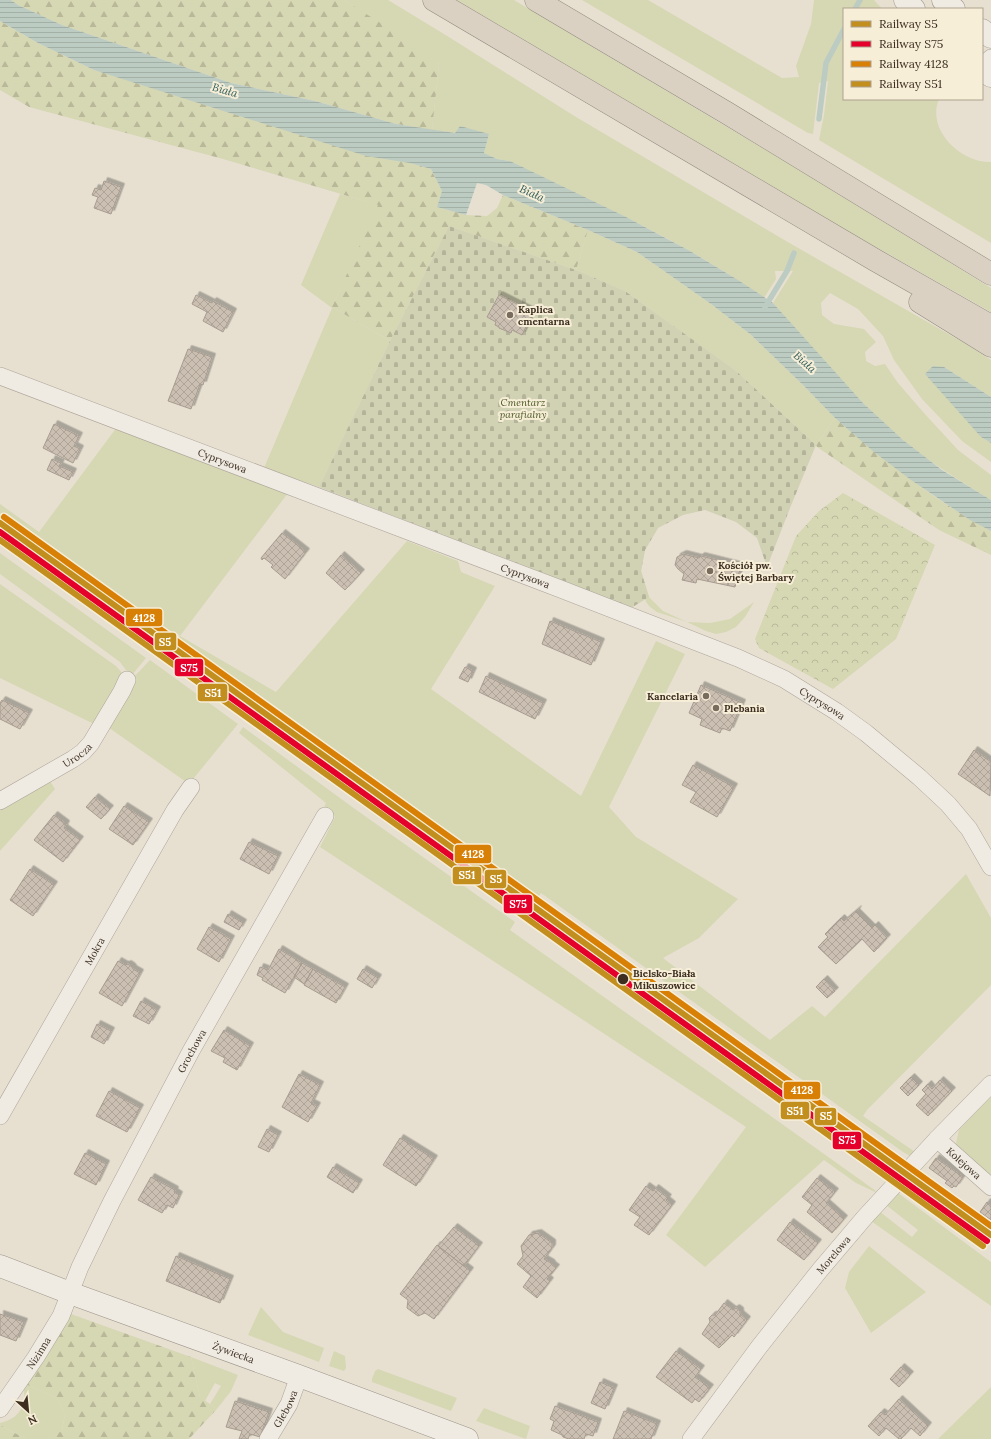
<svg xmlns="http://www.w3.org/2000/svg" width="991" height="1439" font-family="Lora,serif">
<defs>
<pattern id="forest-firs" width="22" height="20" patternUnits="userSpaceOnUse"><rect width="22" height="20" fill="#d6d7b3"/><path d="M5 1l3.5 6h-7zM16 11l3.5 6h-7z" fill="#b9b99a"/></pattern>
<pattern id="cemetery-stones" width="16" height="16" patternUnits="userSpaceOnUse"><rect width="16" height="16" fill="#d1d1b3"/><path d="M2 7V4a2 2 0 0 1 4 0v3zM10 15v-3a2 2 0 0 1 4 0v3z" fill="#b4b49a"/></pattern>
<pattern id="park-crowns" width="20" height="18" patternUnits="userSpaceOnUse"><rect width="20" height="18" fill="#d6d7b3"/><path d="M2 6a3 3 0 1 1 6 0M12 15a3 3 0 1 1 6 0" fill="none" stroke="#b9b99a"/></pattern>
<pattern id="water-rules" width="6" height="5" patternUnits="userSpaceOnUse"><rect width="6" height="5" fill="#bcccc2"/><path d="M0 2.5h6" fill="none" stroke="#a2b0a6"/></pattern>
<pattern id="building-cross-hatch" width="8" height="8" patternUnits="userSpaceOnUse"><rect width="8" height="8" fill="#cbbfb2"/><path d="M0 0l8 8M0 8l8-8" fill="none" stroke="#afa499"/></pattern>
<filter id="shadow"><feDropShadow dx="3.5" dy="-3.5" stdDeviation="0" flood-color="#0004"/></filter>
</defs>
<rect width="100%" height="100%" fill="#e7e0d1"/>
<path fill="#d6d7b3" d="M344,0h44l56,34 132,83 210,124 180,103 25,16v37l-47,-30 37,70 10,6v19l-29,-21 -40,-42 -28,-39 -11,-24 -25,-27 -28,-16 -9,10 1,12 12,9 30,5 12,13 -11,10 1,9 9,5 10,-2 13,19 26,30 34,37 33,25v25c-30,-19 -61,-37 -88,-60 -48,-41 -89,-90 -130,-137l20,-32h-18l1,8 -12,19c-44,-31 -91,-58 -139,-81 -38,-19 -77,-36 -115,-56l-13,-2 -13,-6 5,-19 -34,-1 -23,-3 7,-66z
M457,0h57l272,162 205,126v24l-156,-88z
M582,0h66l134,78 17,-1 -3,-11 15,-42 3,-24h60l8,9h-38v90h95c-13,31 22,64 52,63v81l-172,-103 5,-25 4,-34 -9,2 -6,51 -5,-1z
M340,194l39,11 -47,102 58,34 -71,146 -55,-19 68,-160 -31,-23z
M588,230l49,22 74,52 39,30 53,51 32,33 -19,27 -81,-75 -110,-79 -49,-21z
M117,427l171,66 -108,143 96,56 131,-151 51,20 3,11 34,14 -64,103 150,107 75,-155 29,13 -76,153 27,30 102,62 -39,39 -36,20 107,82 42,-34 13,11 141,-143 25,44v67l-124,125 -4,6 52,36 -5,4 -7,-4 -362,-259 -6,8 -358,-258v-3l3,-4 -3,-3 -4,4h-4l-169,-122v-11l39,28z
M649,527l9,1 -13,22 -4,21 8,26 14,14 24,11 23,1 20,-4 24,-17 -9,15 -9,10 -10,5 -10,2 -10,-3 -19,-9 -30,-10 -7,-5 -4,-5 -8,-30z
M0,553l146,105 -14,17 -4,-2 -8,-11 -120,-88z
M0,584l116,82 7,8 -25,52 -98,-48z
M150,660l88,64 -49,60 -84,-59 26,-45z
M243,727l112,82 160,113 -5,8 366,261 -1,1 -19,-9 -32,-23 -119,107 -39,-32 80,-108 -426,-280 15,-30 -11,-10 2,-4 -87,-70z
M48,778l7,11 -55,62v-46z
M991,1096v86l-32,-32 -3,-7 3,-13z
M898,1193l93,69v44l-120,-85 8,-10 33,26 6,-7 -32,-25z
M869,1246l57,46 -55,41 -26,-45 4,-16z
M261,1307l22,25 41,16 -5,14 -71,-27z
M334,1351l11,5 1,12 -2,3 -15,-5z
M191,1357l47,18 -7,16 -14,18 -7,-5 11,-18 -6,-3 -10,18 -5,-4z
M378,1369l79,29 -6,13 -79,-29v-3l3,-8z
M23,1383l34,15 8,16 -3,16 -10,9h-26l-26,-14v-2c22,-5 27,-20 23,-40z
M991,1387v52h-53z
M484,1408l46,18 -4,13 -50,-18z"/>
<path fill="url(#forest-firs)" d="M11,0h333l54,34 41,30 -7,66 -36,-6 -81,-23 -84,-18 -169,-58 -44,-20z
M0,21l38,22 56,27 337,99 11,22 -5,16 29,8 21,1 10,-8 6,-13 85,35 -12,40 -127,-44 -59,115 -58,-34 46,-102 -155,-46 -194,-52 -29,-17z
M835,418c49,42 100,83 156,113v24l-52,-25 -122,-83 -1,-2z
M71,1314l120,43 9,40 17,12 -28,30h-137l10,-9 3,-16 -8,-16 -34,-15 43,-64z
M0,1425l26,14h-26z"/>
<path fill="url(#cemetery-stones)" d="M449,226l127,44 49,21 110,79 81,75 -26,63 -23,59 -10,-29 -21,-16 -31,-12 -22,5 -25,13 -13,22 -4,21 8,26 -18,11 -312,-121 71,-146z"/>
<path fill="url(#park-crowns)" d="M843,493l92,52 -39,94 -63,50 -74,-41 -4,-9 41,-103 23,-25z"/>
<path fill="url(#water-rules)" d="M0,0h11l7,5 44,20 169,58 84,18 81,23 59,9 5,-7 29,8 -5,19 13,6 13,2 116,56 64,34 48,29 35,23 90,100 40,37 39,30 49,30v31l-21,-11 -59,-40 -37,-28 -39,-34 -32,-33 -53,-51 -39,-30 -74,-52 -49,-22 -85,-35 -17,-10 -9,-2 -11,32 -29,-8 5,-16 -11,-22 -21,-6 -44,-7 -272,-86 -56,-27 -38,-22z
M933,366l11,1 47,30v46l-10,-6 -56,-63z"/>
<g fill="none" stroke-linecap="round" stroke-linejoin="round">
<path stroke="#bcccc2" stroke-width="5.5" d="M855,9l5,-9
M819,119l7,-56 18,-34
M765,307l22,-36 7,-18"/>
</g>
<path fill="url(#building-cross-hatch)" stroke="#a89c90" filter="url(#shadow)" d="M104,181l17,6 -10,27 -17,-6 4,-11 -6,-2 3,-7 6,2z
M196,295l16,8 1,-2 20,11 -10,20 -20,-11 4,-9 -15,-8z
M499,295l34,17 -11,23 -10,-5 -1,3 -12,-5v-1l-4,-2 1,-3 -9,-5z
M188,349l24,8 -9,28 -3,-1 -9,25 -23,-8z
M54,424l25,12 -5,10 6,3 -7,14 -30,-15z
M52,459l9,4 -2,3 14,6 -4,8 -22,-10z
M282,533l24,19 -21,27 -14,-12 2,-2 -9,-7 -2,2 -1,-2z
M683,554l16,4 2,-2 40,10 -6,21 -38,-8 -1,4 -14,-3 2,-6 -6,-5 -3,-4 2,-8z
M341,555l20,18 -16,17 -19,-17z
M550,621l51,21 -10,23 -49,-21z
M465,667l8,4 -5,11 -9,-4z
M486,676l57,27 -8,16 -56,-27z
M701,685l41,18 -12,28 -8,-3 -2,5 -20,-8 2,-6 -13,-6z
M2,700l27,13 -9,16 -20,-10v-16z
M974,750l17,12 -1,34 -32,-22z
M693,765l41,22 -17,30 -27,-15 6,-10 -14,-7z
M95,797l15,12 -9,10 -15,-12z
M124,806l25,16 -16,23 -24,-16z
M54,815l12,9 -2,4 16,12 -17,22 -29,-22z
M249,842l29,14 -9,18 -29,-15z
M30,869l24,16 -21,31 -23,-16z
M858,909l-2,3 16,16 3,-3 12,13 -13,14 -12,-13 -26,25 -18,-17 10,-10 -3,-3 16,-16 3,3z
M228,914l15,9 -4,7 -15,-8z
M209,927l22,12 -12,23 -22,-13z
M279,949l23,14 -17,30 -23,-13 1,-2 -6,-3 3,-8 8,3z
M118,961l7,4 3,-1 4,3 1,2 7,4 -18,33 -23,-13z
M302,963l11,6 -9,15 -10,-7z
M313,969l32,18 -9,16 -32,-18z
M363,969l15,9 -6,10 -15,-9z
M824,979l11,12 -8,7 -11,-11z
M141,1001l16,9 -8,14 -16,-8z
M97,1024l14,7 -7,13 -13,-7z
M224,1030l26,16 -13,24 -14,-8 2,-4 -14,-7z
M299,1074l21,11 -9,18 6,3 -9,16 -26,-15z
M911,1077l8,8 -11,11 -8,-8z
M940,1080l12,11 -24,25 -12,-11 10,-11 -4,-4 6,-6 4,5z
M109,1091l31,17 -13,24 -31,-16z
M267,1129l11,6 -9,17 -11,-5z
M400,1138l34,21 -18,27 -33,-21z
M85,1153l21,11 -10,21 -22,-11z
M936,1158l27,19 -7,10 -2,-1 -2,2 -7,-5 2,-2 -18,-13z
M333,1167l26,16 -6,10 -26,-16z
M151,1177l24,13 -1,2 5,3 -6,13 -6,-3 -5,8 -24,-13z
M817,1178l18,14 -9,11 18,16 -12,14 -25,-21 5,-7 -10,-8z
M646,1186l7,5 2,-3 13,10 -2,2 6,5 -23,30 -15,-10 6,-8 -11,-7z
M987,1202l4,3v15l-11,-8z
M790,1222l28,21 -14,17 -27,-20z
M454,1227l25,19 -15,20 -26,-20z
M538,1233l14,10v5l-8,11 7,4 1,2 4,3 -9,11 3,2 -13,17 -14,-11 8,-11 -14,-12 6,-8 -2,-10 8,-11z
M437,1245l33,26 -36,48 -9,-6 -7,3 -11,-8 1,-8 -8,-6z
M176,1256l54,23 -10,24 -54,-22z
M724,1303l9,7 3,-2 4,3v3l7,6 -13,17 -2,-2 -13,13 -17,-14 8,-12 -1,-4 3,-3h3z
M0,1314l24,8 -8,19 -16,-6z
M676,1351l25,18 -6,8 15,11 -11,14 -4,-3 -3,4 -36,-26z
M901,1367l9,8 -11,12 -9,-8z
M600,1382l14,6 -9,21 -14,-6z
M899,1399l29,27 -8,10 -9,-8 -10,11h-2l-13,-11 -7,8 -11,-10 13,-14 4,3z
M235,1401l34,11 -9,25 -10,-3 -2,5h-9l3,-8 -16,-4z
M555,1406l43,16 -5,14 -7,-2 -2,5h-15l-6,-2 -1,-2 -11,-5 3,-9 -4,-2z
M624,1411l33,13 -6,15h-38z"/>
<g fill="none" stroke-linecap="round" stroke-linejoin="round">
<defs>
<g id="street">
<path d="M982,66l9,-8"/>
<path id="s1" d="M0,376l558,212 180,70 46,21 53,33 29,21 53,44 29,27 21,25 22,38"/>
<path id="s2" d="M0,801l73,-42 10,-7 8,-9 31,-52 5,-11"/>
<path id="s3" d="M0,1116l175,-306 16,-23"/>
<path id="s4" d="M937,1139l54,48"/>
<path id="s5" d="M0,1409l36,-52 25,-41 19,-49 32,-66 79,-150 134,-235"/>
<path id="s6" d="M268,1439l21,-35 10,-28"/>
<path id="s7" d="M691,1439l68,-92 61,-77 45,-53 72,-78 54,-55"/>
</g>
<g id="secondary">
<path d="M905,0l9,9"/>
<path d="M943,0l11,9"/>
<path d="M982,30l9,7"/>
<path d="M982,70l9,6"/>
<path id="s8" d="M0,1266l70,27 229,83 168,63"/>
</g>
<path id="highway" d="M434,0l441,260 116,66
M536,0l191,113 264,161
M920,302l71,44"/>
</defs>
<use href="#street" stroke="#ada599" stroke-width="18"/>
<use href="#secondary" stroke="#9c958a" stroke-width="23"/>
<use href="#highway" stroke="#928b80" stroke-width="23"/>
<use href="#street" stroke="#efebe3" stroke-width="17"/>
<use href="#secondary" stroke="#efebe3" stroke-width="22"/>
<use href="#highway" stroke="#dad1c2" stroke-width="22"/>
<defs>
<path id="rail-1" d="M0,523l991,712"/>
<path id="rail-2" d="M0,532l987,709"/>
<path id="rail-3" d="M4,517l987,709"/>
<path id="rail-4" d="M0,540l983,706"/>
</defs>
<use href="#rail-1" stroke="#f7eed8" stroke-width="9"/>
<use href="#rail-2" stroke="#f7eed8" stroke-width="9"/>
<use href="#rail-3" stroke="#f7eed8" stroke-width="9"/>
<use href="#rail-4" stroke="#f7eed8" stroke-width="9"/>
<use href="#rail-1" stroke="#c28f1f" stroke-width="6"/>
<use href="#rail-2" stroke="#e4002b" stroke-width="6"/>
<use href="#rail-3" stroke="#d88006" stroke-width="6"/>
<use href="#rail-4" stroke="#c28f1f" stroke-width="6"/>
</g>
<g fill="#786c5e" stroke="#f7eed8" stroke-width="1.5">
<circle cx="510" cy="315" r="4"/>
<circle cx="710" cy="571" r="4"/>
<circle cx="706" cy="696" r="4"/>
<circle cx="716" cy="708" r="4"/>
</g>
<circle fill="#3d2e20" stroke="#f7eed8" stroke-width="1.5" cx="623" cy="979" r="6"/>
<g text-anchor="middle" stroke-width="4" stroke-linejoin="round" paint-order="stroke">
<g font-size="10" font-weight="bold" fill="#3d2e20" stroke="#f7eed8" text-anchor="start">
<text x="518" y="313">Kaplica<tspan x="518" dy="12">cmentarna</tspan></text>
<text x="718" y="569">Kościół pw.<tspan x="718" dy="12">Świętej Barbary</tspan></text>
<text x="698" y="700" text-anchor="end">Kancelaria</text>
<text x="724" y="712">Plebania</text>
</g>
<g font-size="10" font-style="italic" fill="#4d5a26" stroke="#f7eed8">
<text x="523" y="406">Cmentarz<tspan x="523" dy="12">parafialny</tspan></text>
</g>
<g font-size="10" fill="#3d2e20" stroke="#f7eed8">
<text dy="4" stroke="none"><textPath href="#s1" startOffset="238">Cyprysowa</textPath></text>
<text dy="4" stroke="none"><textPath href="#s1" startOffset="562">Cyprysowa</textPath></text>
<text dy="4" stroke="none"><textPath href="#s1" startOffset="886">Cyprysowa</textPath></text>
<text dy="4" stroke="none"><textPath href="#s2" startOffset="90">Urocza</textPath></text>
<text dy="4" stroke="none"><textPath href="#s3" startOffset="190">Mokra</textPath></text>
<text dy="4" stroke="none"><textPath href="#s5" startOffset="407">Grochowa</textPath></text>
<text dy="4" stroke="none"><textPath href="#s4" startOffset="36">Kolejowa</textPath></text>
<text dy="4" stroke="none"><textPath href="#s7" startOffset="233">Morelowa</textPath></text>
<text dy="4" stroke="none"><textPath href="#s8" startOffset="249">Żywiecka</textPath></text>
<text dy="4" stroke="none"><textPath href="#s5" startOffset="68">Nizinna</textPath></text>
<text dy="4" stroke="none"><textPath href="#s6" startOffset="35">Glebowa</textPath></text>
</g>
<g font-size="10" font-weight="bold" fill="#3d2e20" stroke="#f7eed8" text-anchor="start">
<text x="633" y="977">Bielsko-Biała<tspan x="633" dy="12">Mikuszowice</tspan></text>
</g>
<g font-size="11" font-style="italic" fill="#2f5d5a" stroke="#f7eed8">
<text transform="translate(225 90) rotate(16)" y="4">Biała</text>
<text transform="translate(532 193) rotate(24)" y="4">Biała</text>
<text transform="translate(805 362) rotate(42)" y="4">Biała</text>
</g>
</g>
<g stroke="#f7eed8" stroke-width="1.5">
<rect x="125" y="608" width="38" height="19" rx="4" fill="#d88006"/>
<rect x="154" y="632" width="23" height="19" rx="4" fill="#c28f1f"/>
<rect x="174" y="658" width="30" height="19" rx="4" fill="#e4002b"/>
<rect x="197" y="683" width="31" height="19" rx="4" fill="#c28f1f"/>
<rect x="454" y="844" width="38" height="20" rx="4" fill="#d88006"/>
<rect x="452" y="866" width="30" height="19" rx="4" fill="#c28f1f"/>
<rect x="484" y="869" width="23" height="20" rx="4" fill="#c28f1f"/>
<rect x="503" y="894" width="30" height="20" rx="4" fill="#e4002b"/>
<rect x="783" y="1081" width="38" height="19" rx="4" fill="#d88006"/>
<rect x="780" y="1101" width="30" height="19" rx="4" fill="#c28f1f"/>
<rect x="814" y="1107" width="23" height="19" rx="4" fill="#c28f1f"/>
<rect x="832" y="1131" width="30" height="19" rx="4" fill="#e4002b"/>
</g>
<g font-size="11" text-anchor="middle" font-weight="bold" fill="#fff">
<text x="144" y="622">4128</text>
<text x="165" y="646">S5</text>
<text x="189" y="672">S75</text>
<text x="213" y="697">S51</text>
<text x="473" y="858">4128</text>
<text x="467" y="879">S51</text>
<text x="496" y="883">S5</text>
<text x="518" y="908">S75</text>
<text x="802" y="1094">4128</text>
<text x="795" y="1115">S51</text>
<text x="826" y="1120">S5</text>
<text x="847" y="1144">S75</text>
</g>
<rect x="843" y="8" width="140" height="92" fill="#f7eed8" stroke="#ada18e"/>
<rect x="851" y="21" width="20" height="6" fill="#c28f1f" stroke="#ada18e"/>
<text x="879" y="28" font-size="12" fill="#3d2e20">Railway S5</text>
<rect x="851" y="41" width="20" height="6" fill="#e4002b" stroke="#ada18e"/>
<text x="879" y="48" font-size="12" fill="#3d2e20">Railway S75</text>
<rect x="851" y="61" width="20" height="6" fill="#d88006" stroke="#ada18e"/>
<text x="879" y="68" font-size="12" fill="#3d2e20">Railway 4128</text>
<rect x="851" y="81" width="20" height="6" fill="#c28f1f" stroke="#ada18e"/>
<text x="879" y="88" font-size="12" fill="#3d2e20">Railway S51</text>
<g transform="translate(28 1411) rotate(153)" stroke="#f7eed8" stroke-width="3" paint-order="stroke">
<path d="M0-3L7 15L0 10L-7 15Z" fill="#3d2e20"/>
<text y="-6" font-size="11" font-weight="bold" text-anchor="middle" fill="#3d2e20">N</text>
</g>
</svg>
